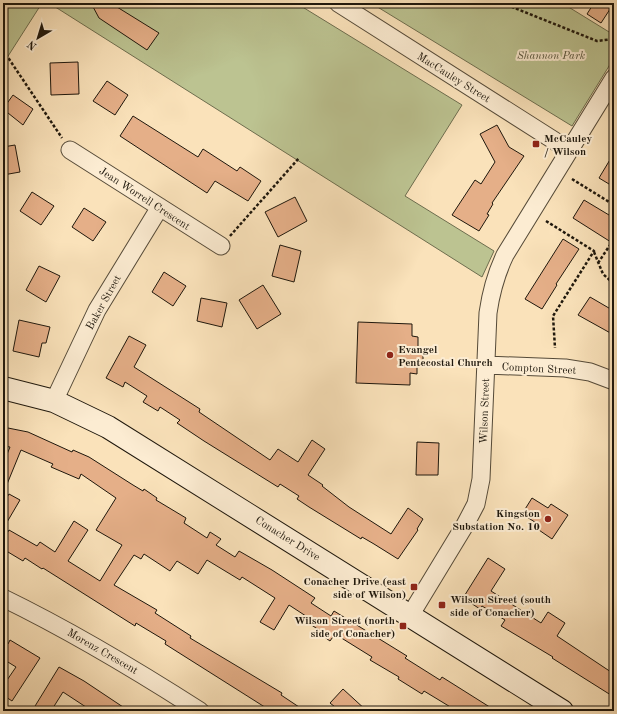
<svg xmlns="http://www.w3.org/2000/svg" width="617" height="714" font-family="'Old Standard TT',serif">
<rect width="100%" height="100%" fill="#fae2ba"/>
<filter id="stains"><feTurbulence type="fractalNoise" baseFrequency=".005" numOctaves="4"/><feColorMatrix values="0 0 0 0 .2 0 0 0 0 .09 0 0 0 0 .02 0 0 0 .5 -.17"/></filter>
<radialGradient id="worn" r=".72"><stop offset=".6" stop-color="#630" stop-opacity="0"/><stop offset="1" stop-color="#630" stop-opacity=".3"/></radialGradient>
<path fill="#bcc391" stroke="#6d6d4e" d="M3,3h39l-39,61z
M49,3h247l166,102 -57,91 89,55 -12,26z
M371,3h191l52,32v23l-42,68z"/>
<path fill="#e5af88" stroke="#1e170c" d="M91,3h23l3,4 42,26 -12,17 -48,-32z
M594,3h20l-13,20 -14,-9z
M78,62l1,32 -28,1 -1,-32z
M107,81l21,14 -13,20 -22,-14z
M13,95l20,14 -10,16 -20,-16z
M133,116l65,41 5,-8 34,22 3,-4 21,14 -13,20 -33,-20 -8,12 -87,-57z
M497,125l12,22 15,9 -32,47 1,1 -6,10 2,1 -10,16 -27,-16 23,-35 6,4 14,-22 -15,-28z
M15,145l5,27 -17,3v-28z
M614,153v34l-15,-9z
M32,192l22,14 -13,19 -21,-14z
M295,197l12,24 -29,16 -13,-25z
M584,200l30,18v26l-41,-26z
M84,208l22,14 -13,19 -21,-14z
M563,239l16,10 -23,35 1,1 -15,24 -17,-10z
M280,245l21,6 -7,31 -22,-6z
M39,266l21,10 -14,26 -20,-12z
M164,272l22,14 -13,20 -21,-14z
M263,285l18,29 -24,15 -18,-29z
M590,297l24,14v24l-36,-20z
M201,298l26,5 -5,24 -25,-6z
M19,320l31,7 -4,16h-4l-3,14 -26,-6z
M358,322l54,2v12l6,1v13h5v11h-6v13l-7,-1v12l-54,-2z
M129,336l17,9 -12,22 66,42 -1,3 71,48 8,-11 20,13 14,-22 13,9 -17,26 15,10 -1,1 27,21 42,27 17,-26 15,11 -6,10 1,1 -20,29 -24,-15 -12,-7 -1,2 -52,-32 -12,-8 2,-3 -19,-12 -2,3 -74,-46 -27,-18 3,-3 -20,-13 -2,4 -15,-9 4,-6 -22,-14 -2,5 -17,-9z
M3,427l25,5 44,20 1,-2 16,7 44,28 10,6 1,-2 13,9 -1,2 30,18 -2,5 23,15 3,-6 11,7 -5,6 19,12 4,-6 33,19 43,28 -4,5 20,13 3,-5 73,45 -2,2 35,22 2,-3 54,34h-39l-33,-20 -2,3 -24,-15 1,-2 -29,-17 2,-3 -37,-23 -5,7 -10,-7 2,-2 -12,-8 2,-4 -23,-15 -15,25 -14,-8 15,-24 -33,-21 -2,3 -33,-20 -9,14 -21,-13 -7,10 -26,-17 -3,5 -7,-4 -20,30 43,25 -2,3 36,23 -1,2 92,55 -1,2 24,16h-34l-106,-67 1,-3 -30,-18 -1,3 -92,-58 -1,1 -17,-11 -2,3 -20,-12v-9l6,-10 28,16 3,-4 15,10 19,-31 14,9 -20,31 32,20 22,-36 -26,-15 20,-32 -35,-24 -2,5 -28,-12 2,-3 -32,-14 -18,44v-30l7,-17 -7,-1z
M417,442l22,1 -1,32h-22z
M9,494l11,6 -17,29v-25z
M532,498l16,10 3,-4 17,11 -16,24 -16,-11 2,-4 -16,-10z
M488,558l17,11 -14,22 50,32 7,-11 17,11 -8,13 57,38v23l-62,-39 1,-1 -52,-31 4,-6 -23,-14 -2,3 -17,-11z
M10,640l30,18 -28,43 -9,-6v-9l13,-19 -13,-8v-18l5,3z
M59,667l25,14 45,30h-37l-29,-19 -12,19h-19z
M343,689l24,22h-27l-10,-8z"/>
<g fill="none" stroke-linecap="round" stroke-linejoin="round">
<defs>
<path id="lane" d="M3,4l1,-1"/>
<path id="street" d="M338,3l231,147
M70,150l151,96
M486,365l79,3 25,4 24,9
M54,401l43,-91 63,-103
M3,598c68,33 133,72 197,113
M411,614l54,-89 11,-21 5,-25 7,-166c3,-21 8,-39 17,-58l109,-177"/>
<path id="secondary" d="M3,388l51,13 54,26 454,284"/>
</defs>
<use href="#lane" stroke="#554a38" stroke-width="11"/>
<use href="#street" stroke="#554a38" stroke-width="19"/>
<use href="#secondary" stroke="#1e170c" stroke-width="24"/>
<path stroke="#1e170c" stroke-width="2.5" stroke-dasharray="3 2" stroke-linecap="butt" d="M502,3l95,38 17,-2
M3,50l59,88
M572,179l42,26
M546,221l48,30 -41,65 2,32
M230,236l69,-78
M594,252l9,22 11,10
M598,263l16,-24"/>
<use href="#lane" stroke="#fcecd2" stroke-width="9"/>
<use href="#street" stroke="#fcecd2" stroke-width="17"/>
<use href="#secondary" stroke="#fcecd2" stroke-width="22"/>
</g>
<g fill="#8f2418" stroke="#fcecd2" stroke-width="1.5">
<rect x="532" y="140" width="8" height="8" rx="2"/>
<circle cx="390" cy="355" r="4"/>
<circle cx="548" cy="519" r="4"/>
<rect x="410" y="583" width="8" height="8" rx="2"/>
<rect x="438" y="601" width="8" height="8" rx="2"/>
<rect x="399" y="622" width="8" height="8" rx="2"/>
</g>
<g text-anchor="middle" stroke-width="4" stroke-linejoin="round" paint-order="stroke">
<g font-size="11" font-style="italic" fill="#55533b" stroke="#fcecd2">
<text x="551" y="59">Shannon Park</text>
</g>
<g font-size="11" fill="#1e170c" stroke="#fcecd2">
<text transform="translate(454 77) rotate(32)" y="4">MacCauley Street</text>
<text transform="translate(145 198) rotate(33)" y="4">Jean Worrell Crescent</text>
<text transform="translate(103 302) rotate(-61)" y="4">Baker Street</text>
<text transform="translate(539 368) rotate(3)" y="4">Compton Street</text>
<text transform="translate(484 411) rotate(-88)" y="4">Wilson Street</text>
<text transform="translate(288 538) rotate(32)" y="4">Conacher Drive</text>
<text transform="translate(103 651) rotate(30)" y="4">Morenz Crescent</text>
</g>
<g font-size="11" font-weight="bold" fill="#1e170c" stroke="#fcecd2" text-anchor="start">
<text x="544" y="142">McCauley<tspan x="544" dy="13">/ Wilson</tspan></text>
<text x="398" y="353">Evangel<tspan x="398" dy="13">Pentecostal Church</tspan></text>
<text x="540" y="517" text-anchor="end">Kingston<tspan x="540" dy="13">Substation No. 10</tspan></text>
<text x="406" y="585" text-anchor="end">Conacher Drive (east<tspan x="406" dy="13">side of Wilson)</tspan></text>
<text x="450" y="603">Wilson Street (south<tspan x="450" dy="13">side of Conacher)</tspan></text>
<text x="395" y="624" text-anchor="end">Wilson Street (north<tspan x="395" dy="13">side of Conacher)</tspan></text>
</g>
</g>
<rect width="617" height="714" fill="none" stroke="#fae2ba" stroke-width="16"/>
<rect x="4" y="4" width="609" height="706" fill="none" stroke="#1e170c" stroke-width="2"/>
<rect x="8" y="8" width="601" height="698" fill="none" stroke="#1e170c"/>
<g transform="translate(38 38) rotate(218)" stroke="#fcecd2" stroke-width="3" paint-order="stroke">
<path d="M0-3L7 15L0 10L-7 15Z" fill="#1e170c"/>
<text y="-6" font-size="11" font-weight="bold" text-anchor="middle" fill="#1e170c">N</text>
</g>
<rect width="100%" height="100%" filter="url(#stains)"/>
<rect width="100%" height="100%" fill="url(#worn)"/>
</svg>
